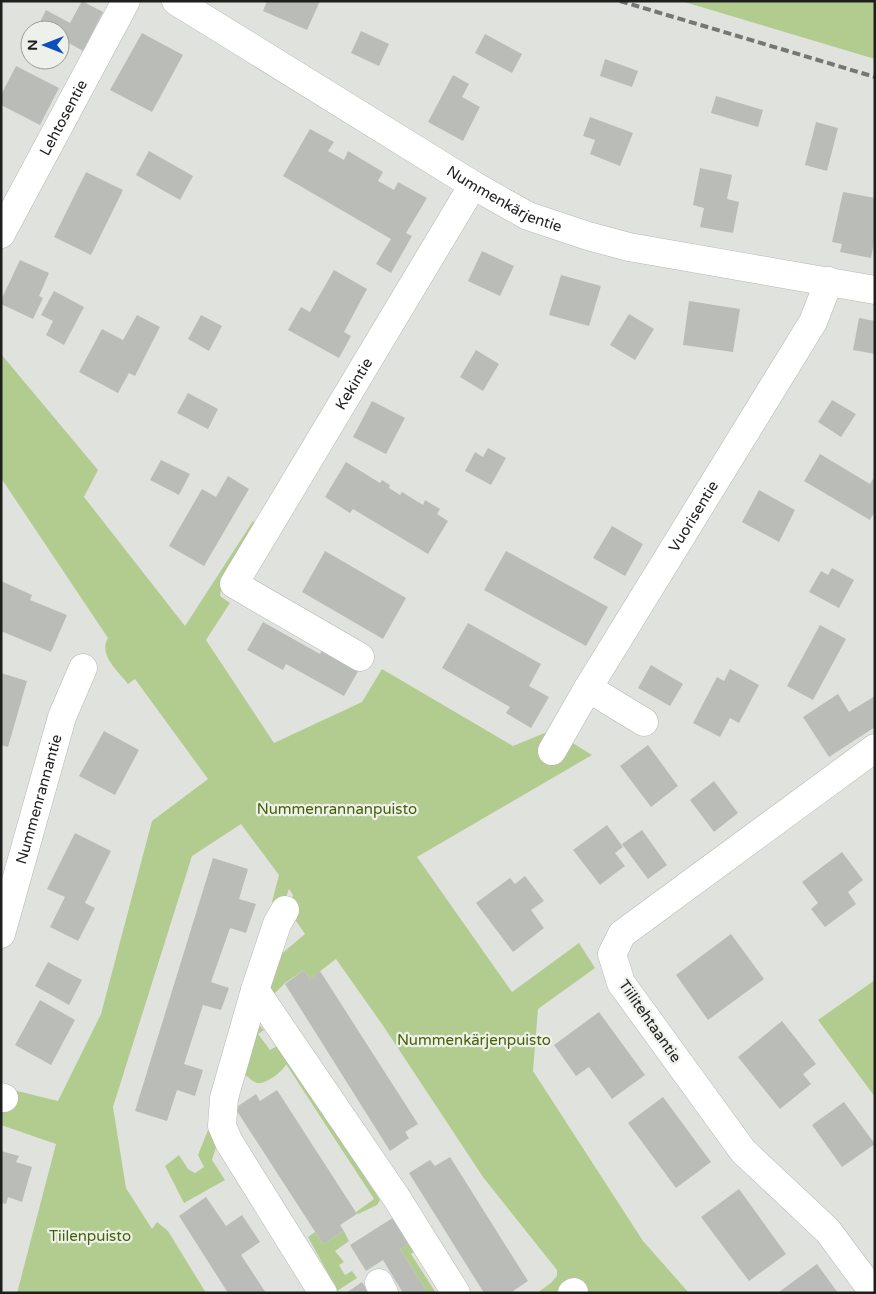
<svg xmlns="http://www.w3.org/2000/svg" width="876" height="1294" font-family="'Varela Round',sans-serif">
<rect width="100%" height="100%" fill="#e0e3dd"/>
<path fill="#b2cc90" d="M681,1h194v58z
M1,354l97,116 -14,27 101,129 68,-105 5,9 -37,60 -1,6 10,7 -24,37 68,103 88,-41 20,-33 131,77 39,-16 40,25 -175,102 95,135 67,-49 16,25 -57,41 -5,62 110,170 46,52h-152l14,-10 6,-7v-6l-74,-93 -99,-150 -48,-68 -26,20 -6,-9 -19,13 -14,14 -6,-11 8,-25 32,-27 -16,-23 4,-16 -4,-6 -6,17 -11,-4 7,-27 -38,-51 -49,32 -79,251 13,81 26,41 5,-7 11,9 38,62h-189l39,-149 -55,-19v-16l8,-20 49,12 43,-87 51,-193 56,-42 -73,-100 -7,5c-10,-13 -30,-29 -20,-46l-107,-160z
M875,980v117l-57,-77z
M256,1022l8,8 -6,4 12,16 7,-4 4,7 7,-4 15,34 77,117 -3,5 -19,9 -2,-2 18,-13 -88,-135c-2,7 -21,21 -29,19 -6,-2 -12,-9 -17,-13z
M208,1130l9,14 -5,16 13,20 -41,23 -19,-37 14,-11 9,14 7,4 9,-6 -6,-12z
M344,1231l5,10 -14,10 9,11 -5,3 6,10 7,-4 5,7 -23,15 -10,-9 6,-7 -22,-40 7,-5 8,12z
M418,1238l3,8 -10,8 25,39h-8l-28,-44z"/>
<path fill="#babdb7" d="M82,1l21,11 -20,39 -23,-13v-8h-15l-7,-4 8,-16 24,13z
M267,1h53l-13,29 -44,-19z
M361,31l28,13 -10,22 -28,-13z
M142,33l41,22 -31,57 -42,-22z
M485,34l37,20 -10,19 -37,-20z
M605,59l33,12 -6,16 -32,-11z
M16,66l43,22 -19,37 -39,-20v-10z
M453,75l16,9 -7,13 18,10 -17,34 -35,-19z
M716,96l47,14 -5,17 -47,-14z
M590,117l43,16 -13,33 -30,-12 5,-14 -12,-4z
M816,122l22,6 -11,43 -22,-6z
M310,129l24,13 -6,9 16,9 4,-9 35,21 -5,9 16,9 4,-8 29,16 -21,35 6,3 -21,37 -15,-9 15,-25 -108,-63z
M149,151l44,25 -13,24 -44,-25z
M700,168l32,7 -5,24 12,3 -6,31 -33,-6 4,-19 -11,-3z
M86,172l37,18 -32,65 -37,-18z
M843,192l32,6v40l-4,20 -31,-6 2,-8 -10,-2z
M482,251l32,15 -14,30 -32,-15z
M20,260l29,13 -10,23 4,2 -10,21 -32,-15v-4z
M334,270l33,19 -23,43 7,4 -12,22 -51,-28 13,-23 9,5z
M561,275l40,11 -12,40 -40,-11z
M54,291l30,16 -20,38 -18,-10 7,-14 -12,-6z
M689,301l51,8 -7,43 -50,-7z
M629,314l25,15 -19,31 -25,-15z
M137,315l23,12 -25,49 -6,-3 -11,20 -39,-21 23,-43 21,11z
M201,315l21,11 -13,25 -21,-12z
M859,318l16,3v33l-22,-4z
M476,350l23,14 -16,27 -23,-14z
M188,393l30,16 -10,20 -31,-16z
M832,400l24,14 -15,23 -23,-15z
M372,401l33,17 -19,36 -33,-17z
M488,448l18,10 -15,27 -26,-14 10,-19 8,5z
M820,454l50,30 5,-8v35l-5,9 -66,-39z
M161,460l29,14 -11,21 -29,-15z
M346,462l34,21 2,-3 8,5 -1,3 11,7 2,-3 21,13 2,-5 15,9 -3,5 11,7 -20,33 -75,-45 -3,4 -25,-16z
M228,476l21,13 -45,77 -35,-20 33,-57 14,8z
M759,490l36,20 -16,32 -37,-20z
M612,526l31,18 -18,32 -32,-18z
M325,551l81,47 -23,41 -81,-47z
M506,551l102,56 -22,39 -102,-56z
M832,568l22,12 -15,28 -30,-16 12,-21 7,4z
M1,581l31,14 -2,5 37,15 -16,37 -50,-21z
M263,622l57,32 3,-6 37,20 -16,28 -58,-32 -3,6 -36,-20z
M468,623l73,41 -12,22 20,11 -18,31 -25,-15 4,-6 -68,-39z
M820,625l26,14 -33,61 -26,-14z
M651,665l32,19 -13,22 -32,-18z
M730,669l29,16 -20,38 -9,-5 -10,19 -27,-14 24,-46 7,4z
M1,673l26,8 -19,66 -7,-2z
M838,694l11,18 26,-16v31l-46,30 -26,-40z
M104,731l35,19 -24,45 -36,-19z
M648,745l30,41 -27,21 -31,-41z
M714,781l24,32 -24,19 -24,-32z
M607,825l16,22 -8,6 10,13 -25,19 -27,-35z
M642,830l25,35 -19,14 -26,-35z
M75,833l36,18 -26,52 10,5 -17,33 -28,-14 15,-30 -18,-8z
M842,852l21,28 -15,12 8,12 -31,23 -14,-18 7,-6 -16,-21z
M213,858l35,11 -9,30 17,5 -10,29 -16,-5 -19,54 18,6 -8,22 -18,-5 -19,59 19,6 -8,26 -18,-6 -10,31 -32,-10z
M525,876l19,25 -13,9 13,18 -31,24 -37,-49 34,-25 5,6z
M731,934l33,45 -56,41 -32,-45z
M48,962l34,18 -13,25 -34,-19z
M304,970l6,9 10,-8 98,153 -13,8 4,6 -19,13 -105,-167z
M40,1000l35,20 -24,45 -36,-20z
M599,1012l46,63 -33,24 -23,-32 -13,9 -22,-31z
M782,1021l34,43 -13,10 8,10 -31,25 -42,-52z
M277,1090l80,124 -17,11 4,6 -21,13 -88,-136 21,-14 4,7z
M663,1097l48,65 -35,26 -48,-65z
M844,1102l31,42 -33,23 -30,-42z
M1,1151l18,5 -3,6 16,5 -10,35 -14,-5 -2,7 -5,-1z
M450,1157l78,124 -15,10 1,2h-30l-75,-120 21,-13 5,6z
M739,1189l47,65 -37,27 -48,-64z
M206,1197l20,29 16,-11 18,27 -19,13 25,38h-38l-49,-77z
M402,1212l16,26 -18,11 28,44h-25l-20,-33 -17,11 -16,-26z
M817,1264l21,29h-58l-1,-1z
M362,1282l7,11h-23z"/>
<g fill="none" stroke-linecap="round" stroke-linejoin="round">
<defs>
<g id="minor">
<path id="s1" d="M176,1l297,184 55,31 60,20 41,11 246,43"/>
<path id="s2" d="M1,234l125,-233"/>
<path id="s3" d="M360,657l-126,-73 239,-399"/>
<path d="M588,688l56,34"/>
<path id="s4" d="M552,751l36,-63 225,-366 16,-41"/>
<path d="M285,910l-8,14 -22,66 -31,108 -2,28 7,16 94,151"/>
<path id="s5" d="M1,934l61,-217 21,-49"/>
<path d="M255,990l141,207 60,96"/>
<path d="M1,1097l3,1"/>
<path d="M379,1283l5,10"/>
<path d="M572,1293l2,-1"/>
<path d="M874,1293l-46,-62 -85,-80 -122,-168 -9,-29 10,-20 253,-186"/>
</g>
</defs>
<use href="#minor" stroke="#b4b7b1" stroke-width="29"/>
<use href="#minor" stroke="#fff" stroke-width="28"/>
<path stroke="#757773" stroke-width="4" stroke-dasharray="8 4" stroke-linecap="butt" d="M620,1l255,76"/>
</g>
<g text-anchor="middle" stroke-width="4.5" stroke-linejoin="round" paint-order="stroke">
<g font-size="15" fill="#1e1f1d" stroke="#eef0eb">
<text dy="5" stroke="none"><textPath href="#s2" startOffset="132">Lehtosentie</textPath></text>
<text dy="5" stroke="none"><textPath href="#s1" startOffset="384">Nummenkärjentie</textPath></text>
<text dy="5" stroke="none"><textPath href="#s3" startOffset="379">Kekintie</textPath></text>
<text dy="5" stroke="none"><textPath href="#s4" startOffset="274">Vuorisentie</textPath></text>
<text dy="5" stroke="none"><textPath href="#s5" startOffset="140">Nummenrannantie</textPath></text>
<text transform="translate(650 1021) rotate(55)" y="5">Tiilitehtaantie</text>
</g>
<g font-size="15" fill="#456300" stroke="#eef0eb">
<text x="337" y="814">Nummenrannanpuisto</text>
<text x="474" y="1045">Nummenkärjenpuisto</text>
<text x="90" y="1241">Tiilenpuisto</text>
</g>
</g>
<rect width="876" height="1294" fill="none" stroke="#1e1f1d" stroke-width="5"/>
<g transform="translate(45 45) rotate(270)"><circle r="24" fill="#eef0eb" stroke="#9b9c99"/>
<path d="M0-4L9 19L0 12L-9 19Z" fill="#0f4db8"/>
<text y="-8" font-size="14" font-weight="bold" text-anchor="middle" fill="#1e1f1d">N</text>
</g>
</svg>
